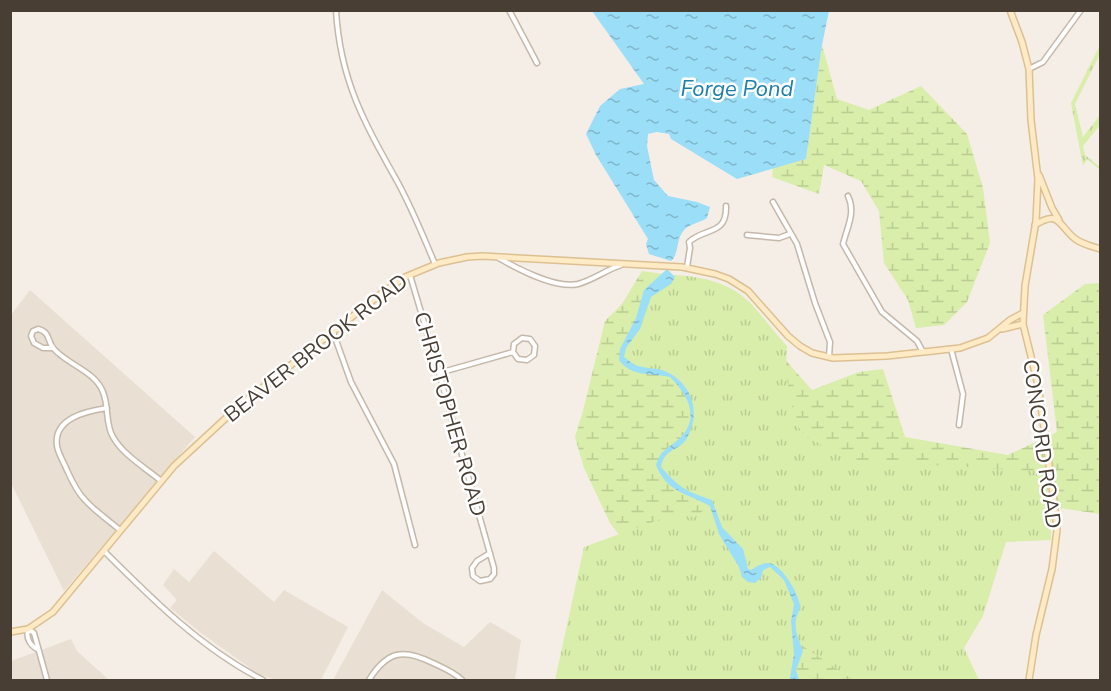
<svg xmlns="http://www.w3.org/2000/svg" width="1111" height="691" font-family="'Nunito Sans',sans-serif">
<defs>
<pattern id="wetland-marsh" width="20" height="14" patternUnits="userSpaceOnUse" patternTransform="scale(1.5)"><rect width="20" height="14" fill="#d8eeaa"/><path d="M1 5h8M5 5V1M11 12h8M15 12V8" fill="none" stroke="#bbcd93"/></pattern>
<pattern id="park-tufts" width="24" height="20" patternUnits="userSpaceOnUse" patternTransform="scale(1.5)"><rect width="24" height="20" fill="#d8eeaa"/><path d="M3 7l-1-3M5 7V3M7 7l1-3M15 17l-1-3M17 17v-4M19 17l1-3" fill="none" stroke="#bbcd93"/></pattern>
<pattern id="water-ripples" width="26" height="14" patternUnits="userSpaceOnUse" patternTransform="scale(1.5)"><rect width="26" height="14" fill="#9bdef8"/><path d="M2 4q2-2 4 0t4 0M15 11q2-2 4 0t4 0" fill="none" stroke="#80b5ca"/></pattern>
</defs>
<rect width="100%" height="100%" fill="#f5eee6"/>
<path fill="#e9e0d3" d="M30,290l165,147 -131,154 -53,-108v-168z
M214,551l60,51 10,-12 64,37 -27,53h-44l-17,-5 -59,-42 -31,-25 7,-8 -14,-15 11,-16 15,13z
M382,590l41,33 41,24 26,-25 31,18 -6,40h-182z
M71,639l6,12 32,29h-98v-19z"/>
<path fill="url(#wetland-marsh)" d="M822,45l15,54 32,11 52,-24 46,48 16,54 7,55 -23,59 -23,23 -28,3 -8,-28 -24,-37 -5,-52 -18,-30 -37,-16 -5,29 -47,-17 1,-9 33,-9z
M642,271l49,7 90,77 31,35 47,-18 24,-3 22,68 103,18 49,-23 -14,-117 42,-31 15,-1v231l-87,-13 -140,179h-94l-153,-136 -16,-21 -26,-55 -9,-31 8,-26 22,-90 17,-17z"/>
<path fill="url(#park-tufts)" d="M1100,45v9l-25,50 8,33 17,-22v10l-17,21 2,9 15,12v3l-13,-11 -4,7 -12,-63z
M666,275c31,0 65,6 87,31 12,13 22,27 34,40l-1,25 4,28 9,29 9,10 37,19 9,3 192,12 5,42v26l-45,2 -23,74 -19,32 15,32h-126l-56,-38 -5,30 4,8h-241l29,-133 96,-35 3,4 12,1 9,-7 9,2 1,-2 -8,-9 -25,-9 -23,-26 4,-12 22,-17 9,-19 -1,-15 -8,-14 -14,-14 -31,-5 -16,-9c-4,-26 26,-67 43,-86z"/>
<path fill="url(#water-ripples)" d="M592,11h237l-7,34 -16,114 -69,20 -66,-40 -2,-5 -12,-2 -9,2 -1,12 7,34 14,16 29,6 13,5 -3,11c-6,4 -17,6 -22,11 -10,10 -5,24 -14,32l-22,-7 -3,-10 2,-5 -52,-84 -10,-21 14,-28 20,-17 24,-5z
M667,269l8,8 -4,7 -20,13 -11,32 -14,19 -2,9c3,2 7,6 11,8 10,4 22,2 32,7 26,13 34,41 20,66 -8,14 -22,9 -26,29 19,21 24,24 51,33l10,27 21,22 5,20 3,1c5,-3 10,-7 17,-7 13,0 31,31 32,43 0,4 -3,9 -4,13 -2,12 3,21 7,32l-7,19 3,10h-8l-1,-2 4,-24 -3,-33 3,-17 -10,-24 -14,-13 -7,3 -2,8 -6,5 -7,-1 -6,-5 -3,-10 -20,-33 -9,-28c-23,-13 -43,-13 -54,-41 5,-16 12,-16 24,-27 21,-21 7,-44 -10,-61 -19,-4 -39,0 -51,-17l1,-11 16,-31 8,-28z"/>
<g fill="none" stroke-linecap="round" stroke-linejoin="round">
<defs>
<path id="street" d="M336,10c4,70 28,112 61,171 15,27 26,55 38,83
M509,10l28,53
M1029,69l14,-7 38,-52
M848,196c8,17 -1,31 -5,48l39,68 35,29 6,11
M773,202l24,42 18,59 15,39 -1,15
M747,235l32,3 11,-4
M497,257c19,11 59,32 81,27 15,-4 28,-14 43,-19
M687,267l3,-19 -1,-6c16,-15 38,-6 37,-36
M410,275l29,98 55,195v6l-4,5 -10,2 -7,-5 -1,-8 5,-7 13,-8
M333,332l18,50 43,82 21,81
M52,348h-9l-9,-5 -3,-7 2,-5 5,-2c13,3 9,13 16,20 14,16 41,22 49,43 6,14 2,32 10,45 10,18 33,31 48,44
M951,349l12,45 -4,31
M439,373l74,-21 5,7 9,1 7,-5 1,-9 -5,-7 -8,-1 -8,6 -1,8
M107,408c-20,3 -54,10 -50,38 1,7 6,15 9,22 5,11 10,23 19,32 10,11 23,20 35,30
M104,551c48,48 98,98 159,129
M28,629l6,4 13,47
M28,630c-2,8 2,15 9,19
M369,680c18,-29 34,-32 64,-17 11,5 21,9 29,17"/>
<path id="secondary" d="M1010,10l12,32 7,27 2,51 7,59 -2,42 -11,65 -2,38 15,61 16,116 3,29 -5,39 -16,66 -7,45
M1039,175l13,33 7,12
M1035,225c24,-15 23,-1 39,13 7,6 17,8 26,11
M1002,329l21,-5
M10,632l18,-3 25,-17 121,-146 65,-60 143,-113 23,-16 34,-14 28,-6 15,-1 200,11 33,7 14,5 19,12 40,45 12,10 12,7 21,5 54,-2 73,-8 28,-10 22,-18 13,-7"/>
</defs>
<use href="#street" stroke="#c4b8aa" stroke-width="7"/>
<use href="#secondary" stroke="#ddc092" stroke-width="8"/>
<use href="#street" stroke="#fff" stroke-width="4"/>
<use href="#secondary" stroke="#ffeac6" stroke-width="5"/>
</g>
<g text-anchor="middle" stroke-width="5" stroke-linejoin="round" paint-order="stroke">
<g font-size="21" fill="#483e34" stroke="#fff">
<text transform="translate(316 348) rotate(-38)" y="7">BEAVER BROOK ROAD</text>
<text transform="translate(450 414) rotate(74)" y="7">CHRISTOPHER ROAD</text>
<text transform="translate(1042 444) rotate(82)" y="7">CONCORD ROAD</text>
</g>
<g font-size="22" font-style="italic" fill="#1f7fa7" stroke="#fff">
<text x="737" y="96">Forge Pond</text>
</g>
</g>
<rect width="1111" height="691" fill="none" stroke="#483e34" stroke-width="24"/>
</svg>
